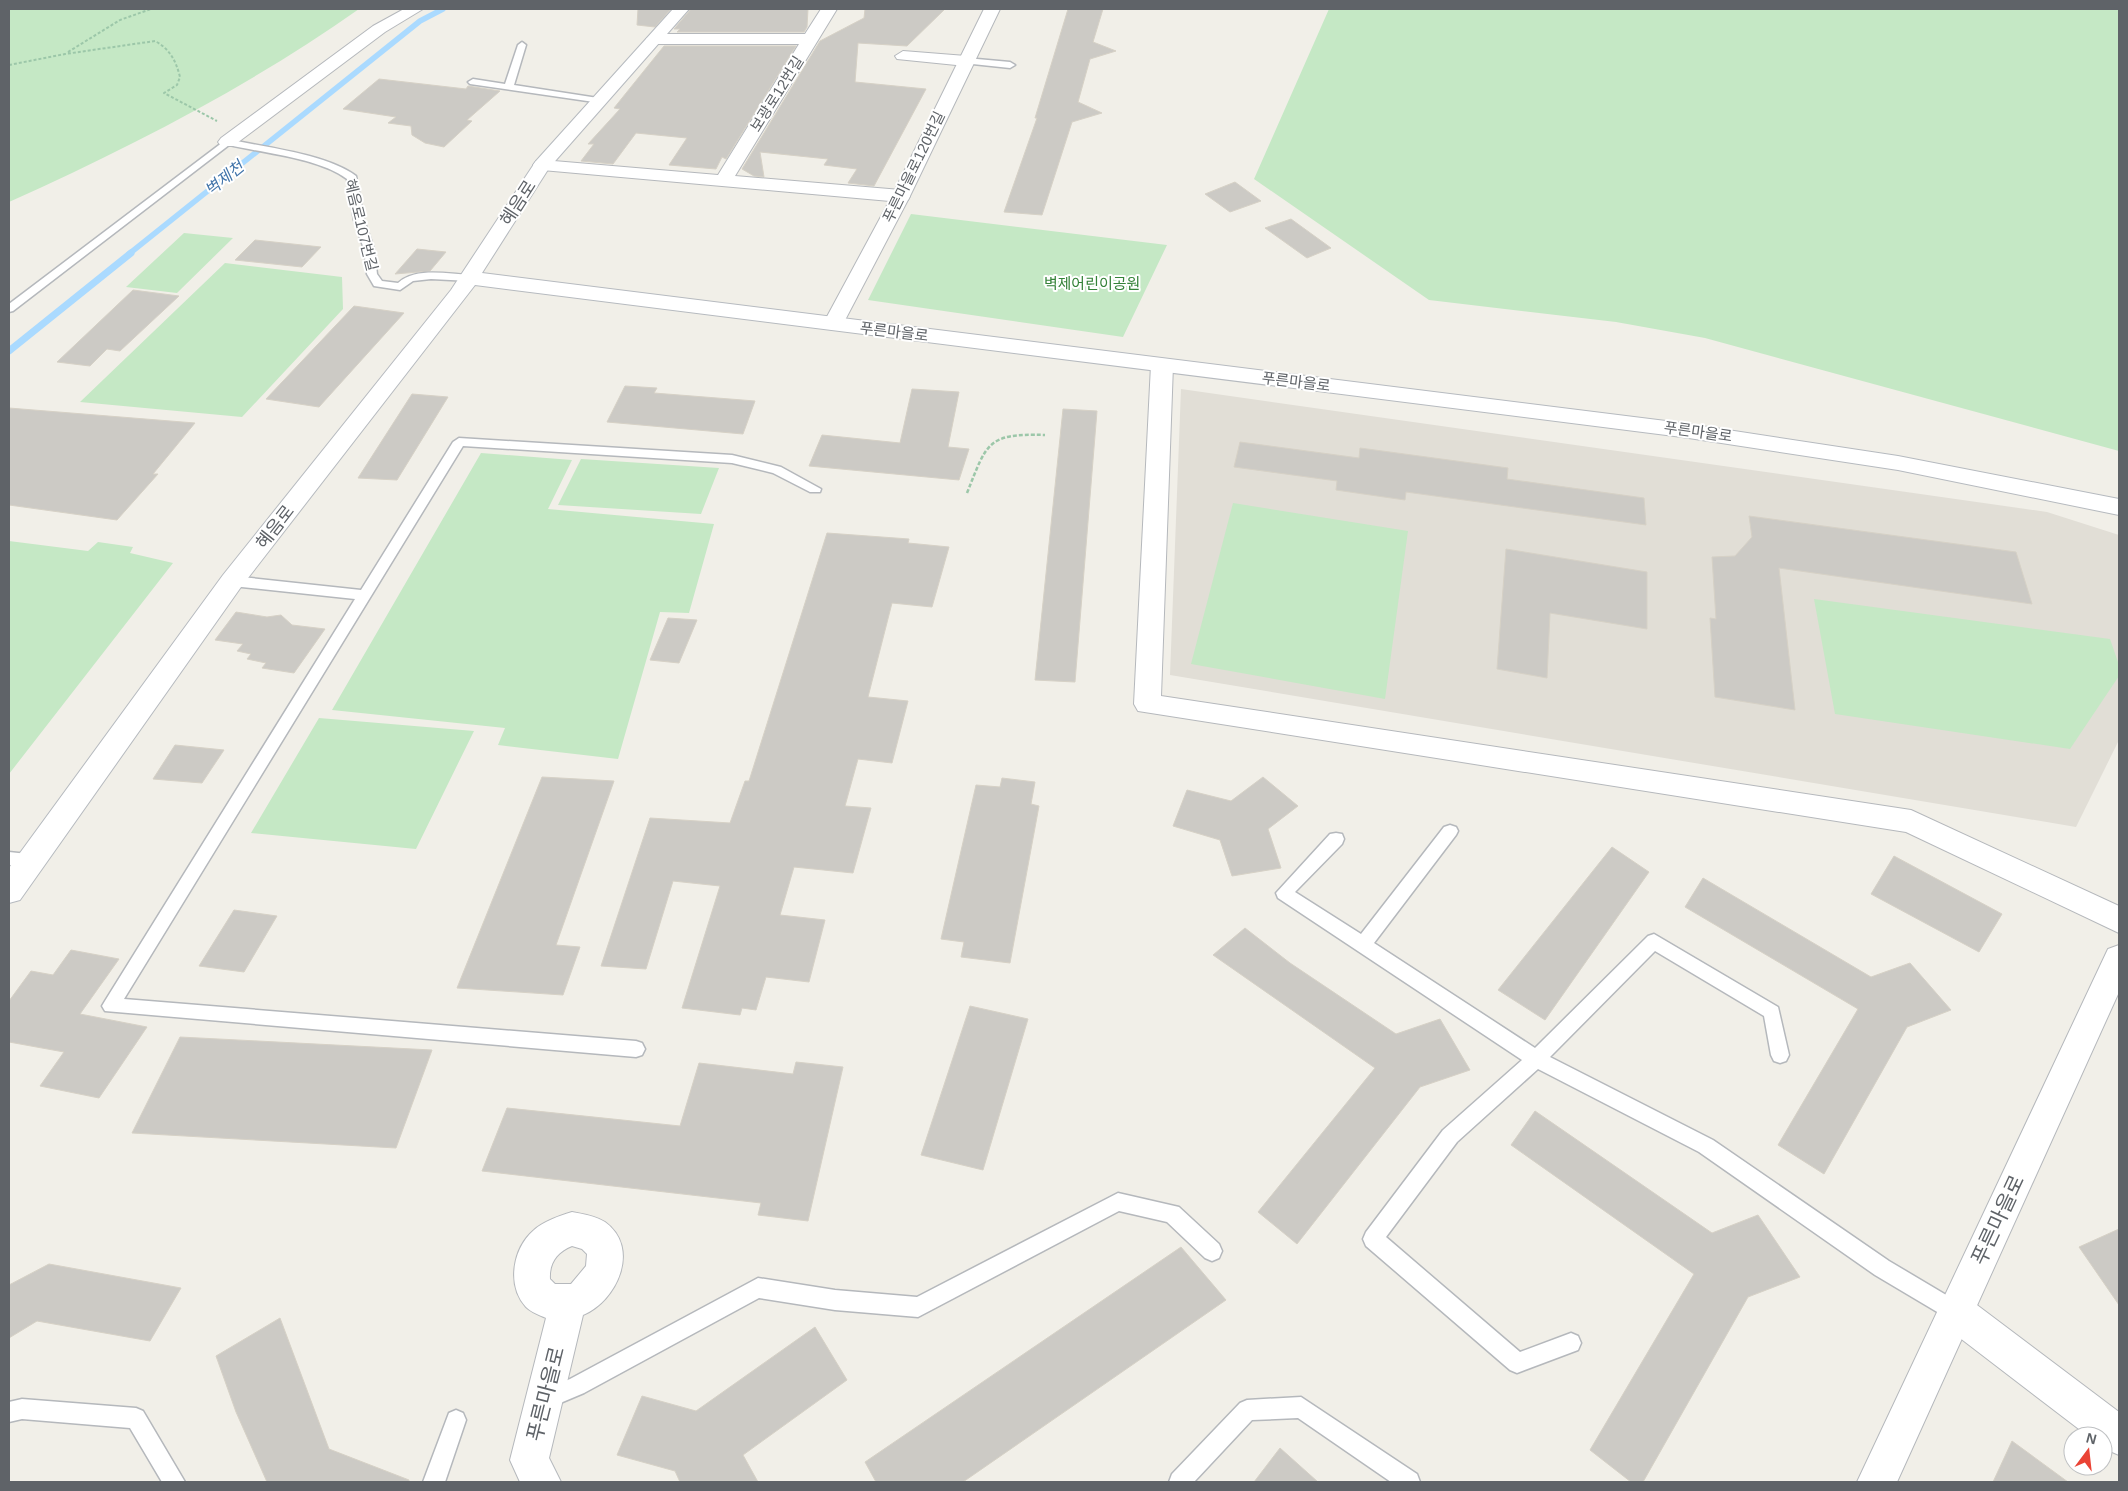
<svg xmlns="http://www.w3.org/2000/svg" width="2128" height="1491" font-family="Helvetica,'Noto Sans KR',sans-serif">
<rect width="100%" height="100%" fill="#f1efe8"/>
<path fill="#e1ded6" d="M1181,389l866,123 72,23v205l-43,87 -906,-152z"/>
<path fill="#c5e8c5" d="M9,9h350c-109,77 -228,138 -350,193z
M1329,9h790v442l-414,-113 -89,-16 -187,-22 -175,-121z
M911,214l256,31 -44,92 -255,-37z
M184,233l49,5 -56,55 -51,-6z
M225,263l117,14 1,32 -101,108 -162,-15z
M481,453l91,7 -24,49 166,15 -25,89 -29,-1 -42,147 -120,-14 7,-17 -173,-18z
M581,459l138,9 -18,46 -143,-9z
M1233,503l175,28 -23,168 -194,-35z
M9,541l79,10 10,-9 35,5 -3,6 43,10 -164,211z
M1814,599l296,40 9,26v11l-49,73 -235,-35z
M319,718l155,13 -58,118 -165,-16z"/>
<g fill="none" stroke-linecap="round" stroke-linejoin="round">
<path stroke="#aadaff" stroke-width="5.5" d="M129,254l291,-233 23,-12"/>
<path stroke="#aadaff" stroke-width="7" d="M9,351l122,-98"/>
</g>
<path fill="#cccac5" stroke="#d6d1c6" d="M638,9h33l-16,18 -18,-2z
M691,9h117l-1,18 -3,5h-127l3,-3h-6z
M865,9h80l-38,37 -49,-3 -3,39 71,7 -52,97 -26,-3 9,-14 -33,-4 4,-6 -68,-7 4,25 -10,-1 -12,-7 78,-128 44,-23z
M1068,9h35l-10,33 23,9 -26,8 -12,43 24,11 -30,9 -30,93 -38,-3 33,-94h-2z
M664,46h132l-70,113 -4,-2 -6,12 -47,-4 18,-27 -51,-5 -23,31 -32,-3 13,-17h-6l32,-35 -6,-1z
M379,79l87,10 2,-3 32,5 -33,29 5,1 -28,26 -19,-4 -13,-8 -1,-9 -23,-3 8,-6 -53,-8z
M1235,182l26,19 -31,11 -25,-18z
M1291,219l40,29 -24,10 -42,-30z
M255,240l66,7 -19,20 -67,-7z
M417,249l29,3 -16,19 -35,3z
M133,290l46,6 -59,55 -13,-2 -17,17 -33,-4z
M354,306l50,7 -85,94 -53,-8z
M625,386l32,2 -3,5 101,8 -12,33 -136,-12z
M912,389l47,3 -11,55 21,2 -10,31 -150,-14 13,-31 78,8z
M412,394l36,3 -51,83 -39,-2z
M9,408l186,15 -42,51h5l-41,46 -108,-15z
M1063,409l34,2 -22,271 -40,-2z
M1240,442l119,16 1,-10 148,20 -1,11 137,19 2,27 -240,-33 -1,8 -69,-10 1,-9 -103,-14z
M1749,516l267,36 16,52 -253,-36 16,142 -80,-13 -5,-79 6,1 -4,-62 23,-1 17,-19z
M827,533l82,6 -1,4 41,4 -17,60 -40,-4 -24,94 40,4 -16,62 -34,-4 -13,47 26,2 -18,65 -59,-6 -14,48 45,5 -16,62 -43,-5 -10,33 -14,-2 -2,7 -58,-7 38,-122 -47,-5 -27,88 -45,-3 49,-148 80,5 15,-42h4z
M1506,549l141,23v57l-97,-16 -3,65 -50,-9z
M236,612l31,5 14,-2 11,10 33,4 -31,44 -32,-5 4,-5 -19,-4 4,-5 -14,-3 6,-7 -28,-4z
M668,618l29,2 -18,43 -29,-3z
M175,745l49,5 -22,33 -49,-4z
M542,777l72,4 -58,164 24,2 -17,48 -106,-7z
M1263,777l35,29 -30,23 13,39 -49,8 -12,-36 -47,-14 14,-36 44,11z
M1002,778l33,4 -4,22 8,2 -29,157 -49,-6 3,-15 -23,-3 35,-154 24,2z
M1612,847l37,25 -104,148 -47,-30z
M1894,856l108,58 -23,38 -108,-58z
M1703,878l168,99 39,-14 41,47 -44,17 -83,147 -46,-29 80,-136 -173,-102z
M234,910l43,6 -33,56 -45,-6z
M1245,928l45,35 106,71 44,-15 30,51 -50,17 -123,157 -39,-32 117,-144 -162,-113z
M71,950l48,9 -39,55 67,13 -48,71 -59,-12 24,-34 -55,-10v-41l22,-30 22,4z
M970,1006l58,13 -45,151 -62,-15z
M180,1037l252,13 -36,98 -264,-15z
M796,1062l47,5 -35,154 -50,-6 3,-12 -279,-32 25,-63 173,18 19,-63 94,11z
M1535,1111l177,122 46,-18 42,62 -52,20 -105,185h-12l-41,-32 104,-176 -183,-129z
M2119,1229v76l-40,-58z
M1181,1247l45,53 -263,182h-87l-11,-20z
M49,1264l132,24 -31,53 -113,-20 -28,17v-53z
M280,1318l49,131 80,31v2h-142l-31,-70 -20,-56z
M815,1327l32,53 -104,75 15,27h-78l-5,-11 -58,-16 25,-59 54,15z
M2012,1441l56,41h-75z
M1280,1448l38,34h-64z"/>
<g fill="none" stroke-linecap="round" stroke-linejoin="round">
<defs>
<path id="service" d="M522,42l4,3 -12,40 84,13 5,3 -2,2 -131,-19 -2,-2 5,-3 32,5 13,-39z
M966,58l44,4 5,3 -5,3 -47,-5v-4z
M227,139c36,8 100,15 129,37l8,44 10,29 3,25 5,7 16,2c18,-16 49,-9 72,-8l5,3 -5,3 -39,-2 -18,2 -13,9 -26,-4 -7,-12 -3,-25 -10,-29 -7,-41c-28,-21 -84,-26 -118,-34l-216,166 -4,1v-8z
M459,438l273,17 49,12 40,22 -1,3h-10l-37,-19 -41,-10 -269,-17 -339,553 512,42 6,2 3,6 -3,6 -6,2 -531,-46 -3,-5 3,-5 250,-402 -123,-13 -7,-5 2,-3 5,-2 129,14 92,-148z
M1450,825l6,2 2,4 -2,4 -82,108 161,105 113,-112 6,-2 124,73 11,48 -3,6 -6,2 -6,-2 -3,-6 -7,-39 -109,-65 -105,106 163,83 176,121 74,44 3,7 -3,7 -7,3 -7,-3 -74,-44 -176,-123 -161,-83 -81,73 -71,95 134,115 51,-19 7,3 3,7 -3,7 -61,23 -7,-3 -144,-124 -3,-7 3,-7 77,-102 79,-70 -244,-162 -2,-5 54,-59 6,-1 6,1 2,5 -2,5 -47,48 66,42 83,-107z
M9,852l28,3 2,5 -2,5 -6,2 -22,-2z
M1118,1193l61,14 40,37 3,7 -3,7 -7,3 -7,-3 -38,-36 -48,-11 -201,106 -83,-7 -76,-12 -175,95 -38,16 -7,-3 -3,-7 3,-7 31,-13 188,-101 77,12 82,7z
M1301,1397l116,77 3,8h-29l-93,-64 -46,2 -58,62h-25l3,-8 68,-71 7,-3z
M22,1399l114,9 7,3 42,71h-23l-32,-54 -108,-9 -13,3v-20z
M456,1410l7,3 3,7 -21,62h-22l26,-69z"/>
<path id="minor" d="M404,9h19l-38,23 -152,114h-12l-3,-4 3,-4 152,-112z
M821,9h16l-102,167 166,14 7,2 2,4 -2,4 -7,2 -359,-32 -6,-1 -3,-4 3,-4 6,-1 176,15 81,-131h-145l-8,-5 8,-5h151z
M903,51l63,5 6,2 2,3 -2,3 -6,2 -69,-7 -2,-3z
M1162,359l8,1 3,5 -12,331 750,114 208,96v27l-213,-101 -768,-121 -4,-7 17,-339 3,-5z
M572,1212c11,2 24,4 33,10 36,26 12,79 -22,93l-34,143 12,24h-41l-10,-22 36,-142c-7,-3 -15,-6 -20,-11 -20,-22 -13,-59 8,-77 10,-9 25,-14 38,-18zM572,1246l10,3 5,5 -1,12 -15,18h-16l-5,-5c-1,-16 7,-27 22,-33z
M1956,1294l13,5 150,113v43l-16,-7v-12h-15l-145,-111 -5,-13 5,-13z"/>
<path id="tertiary" d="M984,9h16l-90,187 -67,128 -3,4 -7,2 -7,-2 -3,-4 69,-128z
M2119,945v47l-222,490h-40l251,-533z"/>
<path id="secondary" d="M673,9h16l-140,159 -67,105 1200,150 216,33 221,43v16l-221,-45 -216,-33 -1207,-152 -234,302 -221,313 -11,3v-35l214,-293 228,-285 85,-129z"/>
</defs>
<use href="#service" stroke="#b5b8bc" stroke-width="3"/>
<use href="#minor" stroke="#b5b8bc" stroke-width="2"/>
<use href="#tertiary" stroke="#b5b8bc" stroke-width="2"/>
<use href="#secondary" stroke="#b6babf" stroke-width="2"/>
<path stroke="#9cc7a9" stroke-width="2" stroke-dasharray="3 2" stroke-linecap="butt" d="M68,52l52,-32 31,-11
M9,65l56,-11 90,-13c15,8 21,20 25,36l-3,8 -13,8 53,28"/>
<path stroke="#9cc7a9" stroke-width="2.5" stroke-dasharray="4 2" stroke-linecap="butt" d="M967,493c20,-50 20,-60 78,-58"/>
<use href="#service" fill="#fff" fill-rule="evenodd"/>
<use href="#minor" fill="#fff" fill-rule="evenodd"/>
<use href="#tertiary" fill="#fff" fill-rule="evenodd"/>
<use href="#secondary" fill="#fff" fill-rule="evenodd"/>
</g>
<g text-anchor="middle" stroke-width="4" stroke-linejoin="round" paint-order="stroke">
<g font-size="15" fill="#5f6368" stroke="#fff">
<text transform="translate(777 94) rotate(-58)" y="5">보광로12번길</text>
<text transform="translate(914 167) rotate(-64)" y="5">푸른마을로120번길</text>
<text transform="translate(361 225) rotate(76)" y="5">혜음로107번길</text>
<text transform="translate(894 332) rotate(7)" y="5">푸른마을로</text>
<text transform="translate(1296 382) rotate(7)" y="5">푸른마을로</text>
<text transform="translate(1698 432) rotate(8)" y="5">푸른마을로</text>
</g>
<g font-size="15" fill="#348238" stroke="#fff">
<text x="1092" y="289">벽제어린이공원</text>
</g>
<g font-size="16" font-style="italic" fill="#4174aa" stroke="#fff">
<text transform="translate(224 178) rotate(-39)" y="6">벽제천</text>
</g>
<g font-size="18" fill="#5f6368" stroke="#fff">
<text transform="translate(518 203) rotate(-57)" y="6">혜음로</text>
<text transform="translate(275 527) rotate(-52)" y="6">혜음로</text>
</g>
<g font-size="21" fill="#5f6368" stroke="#fff">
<text transform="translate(1998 1220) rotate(-65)" y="7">푸른마을로</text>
<text transform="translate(546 1394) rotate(-76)" y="7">푸른마을로</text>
</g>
</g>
<rect width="2128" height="1491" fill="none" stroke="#5f6368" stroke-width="20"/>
<g transform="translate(2088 1451) rotate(15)"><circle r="24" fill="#ffffff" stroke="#bfc1c3"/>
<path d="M0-4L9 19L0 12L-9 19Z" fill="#ea4335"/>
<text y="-8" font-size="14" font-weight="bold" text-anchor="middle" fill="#5f6368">N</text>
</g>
</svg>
